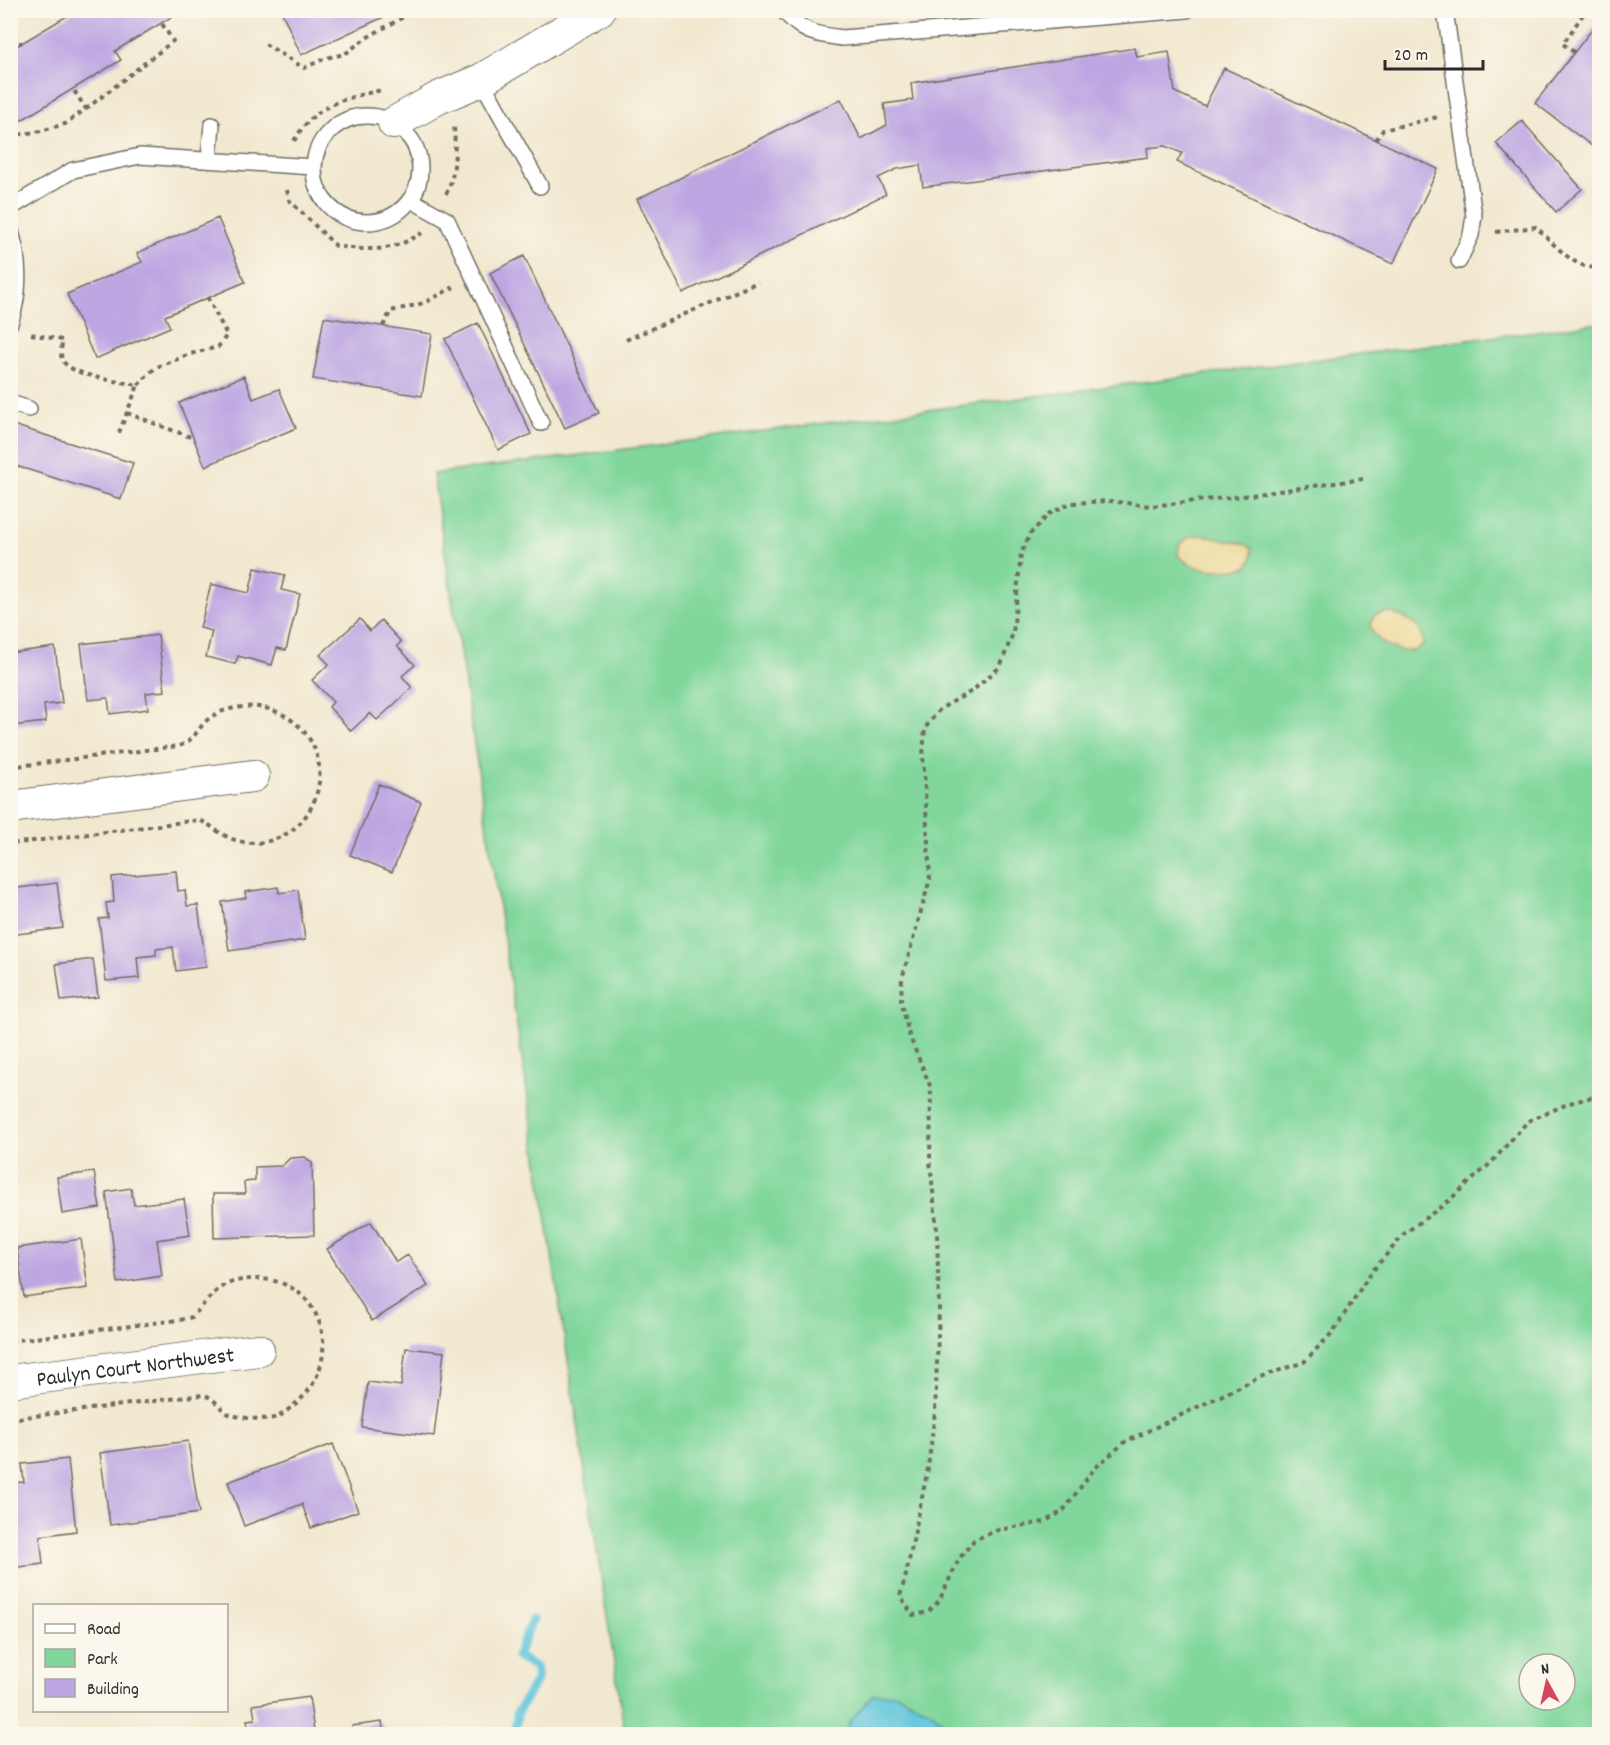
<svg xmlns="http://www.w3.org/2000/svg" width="1610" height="1745" font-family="Dekko,sans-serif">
<rect width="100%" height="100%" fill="#fbf7ec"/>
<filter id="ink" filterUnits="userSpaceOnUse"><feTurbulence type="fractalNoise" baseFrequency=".0167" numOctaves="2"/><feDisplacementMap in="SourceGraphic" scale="12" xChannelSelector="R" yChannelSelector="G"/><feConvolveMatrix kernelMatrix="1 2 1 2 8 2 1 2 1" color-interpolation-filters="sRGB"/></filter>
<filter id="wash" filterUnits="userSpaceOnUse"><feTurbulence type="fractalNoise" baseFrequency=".008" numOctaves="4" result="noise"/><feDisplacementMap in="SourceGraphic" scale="24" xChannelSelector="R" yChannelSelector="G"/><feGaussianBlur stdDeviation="1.35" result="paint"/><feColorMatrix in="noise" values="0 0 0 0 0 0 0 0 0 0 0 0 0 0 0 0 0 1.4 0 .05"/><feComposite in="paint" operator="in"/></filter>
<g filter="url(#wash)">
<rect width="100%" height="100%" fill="#f1e8cf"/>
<path fill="#81d79b" stroke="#568163" stroke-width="1.5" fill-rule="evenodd" d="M1599,323v1411h-974l-192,-1260zM1529,1664h36v36h-36z"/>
<path fill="#eeda9e" stroke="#8c8264" stroke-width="1.5" d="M1204,535c16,7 36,4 48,13v10l-5,9c-23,5 -51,7 -69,-12l1,-10 11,-8z
M1388,612c17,5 37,13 35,33 -14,15 -46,1 -52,-17 -2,-5 2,-10 4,-13z"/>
<path fill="#5ec4db" stroke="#447883" stroke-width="1.5" d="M873,1694h24l34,17 25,23h-112l7,-14z"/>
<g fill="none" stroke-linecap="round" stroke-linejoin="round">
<path stroke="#5ec4db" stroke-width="9" d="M515,1734l2,-21 20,-34 -2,-12 -18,-11 15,-36"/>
</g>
<g id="blocks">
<path fill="#bda7e2" d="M77,10h106l-68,41 6,9 -106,64 -5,-8v-66z
M281,10h118l-98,45z
M1600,19v116l-8,11 -57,-43z
M1135,48l2,9 32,-5 6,40 30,14 19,-38 214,101 -45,95 -216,-102 5,-9 -17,-7 -18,2 1,9 -225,30 -3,-22 -23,4 -19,9 8,16 -203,99 -46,-94 204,-100 20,40 26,-14 -3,-21 29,-4 -2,-17z
M1522,121l60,68 -26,23 -60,-69z
M218,218l27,64 -80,34 5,11 -75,32 -28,-65 75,-32 -5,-9z
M524,256l75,157 -34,15 -75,-155z
M324,317l108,17 -10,62 -109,-17z
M478,323l53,111 -33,16 -53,-111z
M244,376l9,23 26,-10 17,39 -91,38 -26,-63z
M10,424l123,39 -12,36 -111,-35z
M255,568l30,7 -4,15 19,4 -14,56 -9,-2 -5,17 -34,-9 -3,8 -29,-7 6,-26 -12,-3 11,-44 38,9z
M360,619l10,12 11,-11 20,22 -4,4 18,19 -13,11 10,12 -35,32 -7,-7 -19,18 -22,-24 4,-5 -21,-22 17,-16 -9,-9z
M158,635l7,56 -19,2 2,16 -38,5 -2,-16 -20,2 -7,-56z
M55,647l7,56 -18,2 2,17 -36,4v-73z
M379,784l42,18 -29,70 -42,-17z
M176,871l2,20 7,-1 2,16 11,-1 8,62 -30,4 -3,-24 -17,2v6l-19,2 2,21 -33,3 -7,-62 9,-1 -2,-15 8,-1 -2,-25z
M57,883l6,45 -53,7v-46z
M278,887l1,6 19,-3 7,50 -76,11 -7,-49 24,-4 -1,-6z
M93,959l5,38 -37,4 -5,-37z
M305,1157l7,6 2,72 -100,3 -1,-44h32l-1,-12 11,-1v-14l27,-1 8,-8z
M94,1172l6,36 -38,6 -5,-37z
M131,1188l3,17 50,-6 6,36 -33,5 5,36 -44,7 -12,-91z
M371,1222l25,40 12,-7 20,31 -56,35 -45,-72z
M81,1239l7,49 -64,9 -7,-49z
M406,1348l38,4 -10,84 -72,-9 6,-45 33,4z
M188,1441l11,72 -89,12 -10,-72z
M333,1444l25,67 -47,17 -9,-24 -58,22 -16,-44z
M68,1459l8,72 -36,5 3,28 -33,4v-85l14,-1 -2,-18z
M309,1697l5,34 -30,3h-29l-6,-2 -2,-12 8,-1 -2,-14z
M382,1722l2,12h-31l-1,-8z"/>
</g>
</g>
<g filter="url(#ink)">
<use href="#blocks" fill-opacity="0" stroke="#706d64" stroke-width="1.5"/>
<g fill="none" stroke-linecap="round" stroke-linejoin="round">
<defs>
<path id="service" d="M783,10c20,23 30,24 59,28l345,-28
M1445,10l29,206 -3,19 -12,26
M481,80l59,106
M314 169a53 53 0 1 1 106 0a53 53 0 1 1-106 0Z
M209,159l3,-34
M411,200l36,20 94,203
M10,208l63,-38 67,-14 174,11
M10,228c10,32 11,63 0,95
M10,403l19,6"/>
<g id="minor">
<path d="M394,123l44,-25 43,-18 118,-70"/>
<path d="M10,807l243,-31"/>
<path id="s1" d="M10,1381l248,-31"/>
</g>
</defs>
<use href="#service" stroke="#706d64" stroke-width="18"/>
<use href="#minor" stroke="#706d64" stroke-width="34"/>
<path stroke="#706d64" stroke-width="4" stroke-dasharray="4.5 4.5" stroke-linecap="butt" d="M10,24l6,-14
M10,43h12
M265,44l39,24 22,-10 19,-4 21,-16 50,-28
M1574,52l-11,-8 23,-34
M86,109l87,-68 -11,-17
M10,136l31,-5 24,-7 21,-15 -13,-20
M1376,140l7,-10 55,-13
M294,141c20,-36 50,-43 88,-51
M287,190l2,10 47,46c35,5 56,6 86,-13
M446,194c11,-21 9,-47 8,-69
M1496,232l40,-5c17,15 39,45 64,40
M383,326l8,-15 33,-8 30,-16
M31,334l31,6c0,5 -2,14 0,19 6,17 60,23 76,26l-20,50
M626,340l132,-58
M138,385l17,-17 35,-14 28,-7 9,-12 -19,-37
M127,413l66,25
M1363,479l-112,16 -100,11 -41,-5 -39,2 -22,11 -18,19 -10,20 -8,80 -13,34 -28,24 -32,18 -15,19 -2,27 7,124 -28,100 -1,21 8,35 22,53 -1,73 7,70 2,79 -4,102 -7,56 -22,107 -6,21 13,19 15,-3 11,-11 20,-42 15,-19 24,-10 46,-8 19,-11 31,-42 31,-27 135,-65 44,-15 29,-30 37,-58 35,-41 40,-29 46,-41 37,-42 42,-18 30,-8
M10,767l169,-21c14,-5 17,-14 26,-24 10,-10 25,-14 38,-15 18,-2 36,3 51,15 53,42 17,130 -51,120 -22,-4 -28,-16 -44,-22l-189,24
M10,1341l176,-22 6,-2c11,-11 20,-25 33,-32 10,-5 21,-6 31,-6 69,-1 90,85 39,125 -5,4 -12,11 -18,13 -10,4 -41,1 -50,-4 -9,-6 -13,-17 -25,-18l-192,24"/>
<use href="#service" stroke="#fff" stroke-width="15"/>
<use href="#minor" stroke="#fff" stroke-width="32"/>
</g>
</g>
<g text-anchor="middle" stroke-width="6" stroke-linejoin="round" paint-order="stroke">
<g font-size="22" fill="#2b2b2b" stroke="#fbf7ec">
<text dy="8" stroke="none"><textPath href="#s1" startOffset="126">Paulyn Court Northwest</textPath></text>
</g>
</g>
<rect width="1610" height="1745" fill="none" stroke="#fbf7ec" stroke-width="36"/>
<rect x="33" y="1604" width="195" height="108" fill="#fbf7ec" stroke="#a8a59f" stroke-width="1.5"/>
<rect x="45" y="1624" width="30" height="9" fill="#ffffff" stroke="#a8a59f" stroke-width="1.5"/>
<text x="87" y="1634" font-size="18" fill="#2b2b2b">Road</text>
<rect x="45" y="1649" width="30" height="18" fill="#81d79b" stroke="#a8a59f" stroke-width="1.5"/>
<text x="87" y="1664" font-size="18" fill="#2b2b2b">Park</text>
<rect x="45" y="1679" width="30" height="18" fill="#bda7e2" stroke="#a8a59f" stroke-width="1.5"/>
<text x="87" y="1694" font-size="18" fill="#2b2b2b">Building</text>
<g transform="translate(1547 1682) rotate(352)"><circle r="28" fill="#fbf7ec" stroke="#a8a59f" stroke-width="1.5"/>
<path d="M0-4.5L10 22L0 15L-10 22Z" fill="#d1495b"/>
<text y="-9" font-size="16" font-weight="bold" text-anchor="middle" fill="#2b2b2b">N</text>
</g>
<path d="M1385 60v9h98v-9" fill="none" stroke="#2b2b2b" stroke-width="3"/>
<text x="1394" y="60" font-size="18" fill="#2b2b2b" stroke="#fbf7ec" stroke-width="4.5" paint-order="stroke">20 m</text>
</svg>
